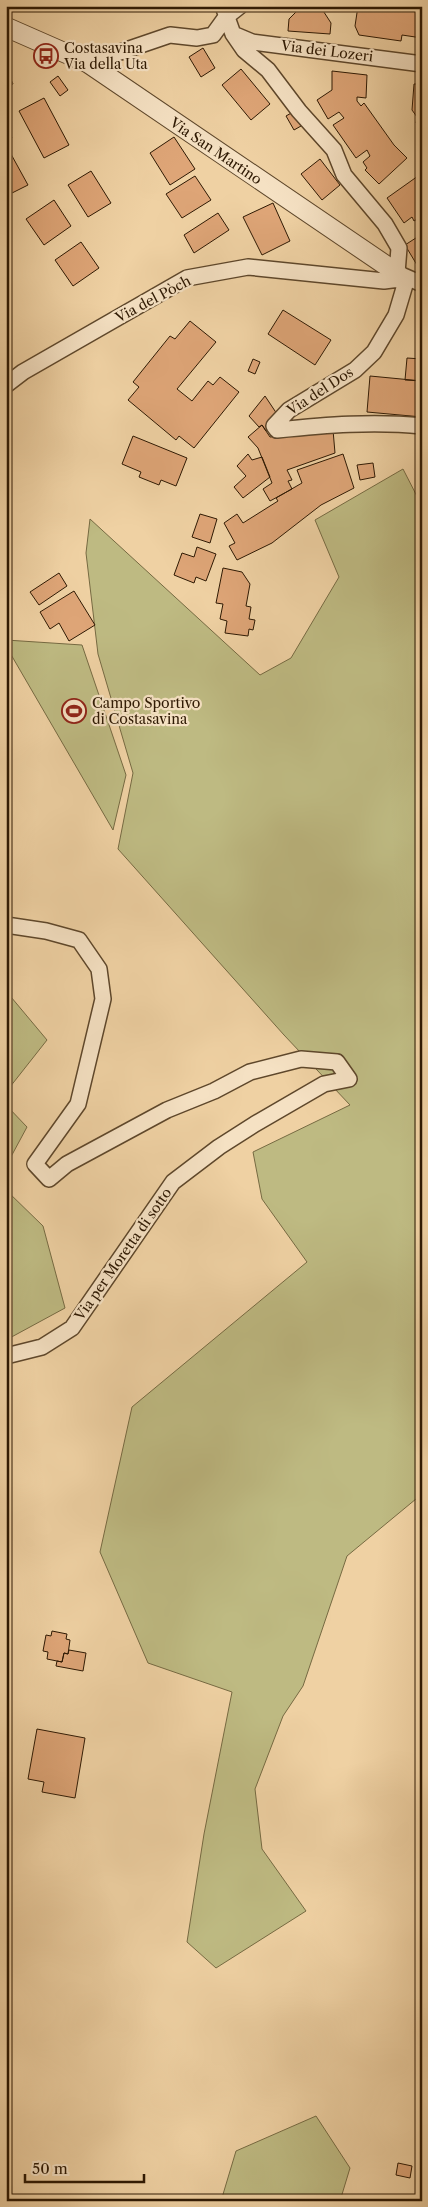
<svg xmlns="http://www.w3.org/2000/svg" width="428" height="2207" font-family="'Libre Caslon Text',serif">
<rect width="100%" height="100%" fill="#efd1a3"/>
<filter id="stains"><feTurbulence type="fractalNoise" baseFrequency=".004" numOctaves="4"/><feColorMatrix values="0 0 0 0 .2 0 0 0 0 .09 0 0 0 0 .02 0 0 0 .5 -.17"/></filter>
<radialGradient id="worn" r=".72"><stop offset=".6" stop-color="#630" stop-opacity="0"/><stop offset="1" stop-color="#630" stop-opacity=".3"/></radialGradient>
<path fill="#beba82" stroke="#766a42" d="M403,469l19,37v988l-75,62 -44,130 -20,30 -28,73 7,60 44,62 -90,57 -29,-26 17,-108 28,-142 -84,-29 -48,-111 32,-145 175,-145 -45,-63 -9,-47 97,-47 -66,-70 -166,-186 15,-76 -35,-119 -12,-101 4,-34 170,156 31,-17 48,-81 -24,-57z
M6,640l76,5 44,130 -13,55 -107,-184z
M6,991l41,49 -41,52z
M6,1105l21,22 -21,39z
M6,1190l37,36 22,82 -59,32z
M316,2116l34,52 -10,33h-119l15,-50z"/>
<path fill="#dea577" stroke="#2e1903" d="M302,6h18l11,17 -1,11 -42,-3 1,-12z
M358,6l64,2v30l-20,-3 -1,6 -42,-6 -4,-9z
M203,48l12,20 -14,9 -12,-20z
M6,68l7,16 -7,3z
M241,69l29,35 -19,16 -29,-35z
M332,71l35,4 -1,23 -9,-1v4l4,5 3,-3 30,42 13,13 -28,26 -14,-14 2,-2 -4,-6 7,-6 -3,-6 -11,8 -23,-33 11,-7 -5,-6 -11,7 -11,-19 15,-10z
M58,76l10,14 -8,6 -10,-14z
M414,84h8v40l-6,-1 1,-6 -5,-7z
M44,98l25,47 -25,13 -25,-47z
M293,112l8,14 -7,4 -8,-14z
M6,127l6,11 -6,4z
M174,137l21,32 -25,16 -20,-32z
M6,145l22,40 -22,11z
M320,159l20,26 -18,15 -21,-26z
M91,171l20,32 -23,14 -20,-32z
M195,176l16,24 -29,18 -16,-24z
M418,176l4,6v34l-8,5 -2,-4 -8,6 -17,-25z
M54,200l17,26 -27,19 -18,-26z
M273,203l17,38 -28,14 -19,-38z
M218,213l11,17 -35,23 -10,-18z
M422,234v35l-2,1 -15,-25z
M81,242l18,26 -26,18 -18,-26z
M283,310l48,30 -16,25 -47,-31z
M190,321l26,21 -39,47 15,12 16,-20 5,4 7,-8 19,15 -45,56 -15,-12 -3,4 -48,-40 11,-13 -6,-5 37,-46 5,3z
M407,358l15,1v22l-17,-1z
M253,359l7,3 -5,12 -7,-3z
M370,376l52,5v36l-55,-5z
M265,396l12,18 -11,17 -4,-6 -3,2 -10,-11z
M262,425l8,12 63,-7 2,23 -48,17 5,10 -4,1 4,8 -22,12 -7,-12 9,-6 -14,-35 -10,-11z
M133,436l54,22 -11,28 -15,-6 -2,5 -20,-8 2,-5 -19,-8z
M248,454l4,6 10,-3 8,20 -27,21 -9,-11 12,-11 -9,-10z
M343,454l11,34 -33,17 -49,38 -35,17 -8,-14 6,-3 -11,-20 13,-9 6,9 35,-22 -2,-3 26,-15 -5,-13z
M373,463l2,14 -15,3 -3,-15z
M200,514l17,5 -7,24 -18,-6z
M197,547l19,7 -10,27 -10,-4 -2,6 -20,-8 8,-22 12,4z
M223,568l19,4 8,12 -4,22 5,1 -2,12 6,1 -2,10 -4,-1 -1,7 -23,-3 2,-12 -7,-2 3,-15 -7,-1z
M59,573l8,13 -28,19 -9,-13z
M74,591l21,34 -26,16 -10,-18 -9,6 -10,-17z
M52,1631l15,3 -1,5 4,1 -2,14 -4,-1 -2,9 -15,-3 1,-7 -5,-1 3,-16 5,1z
M69,1650l17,3 -3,18 -27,-5 1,-5 5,1 2,-9 4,1z
M37,1729l48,9 -10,60 -33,-6 2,-10 -16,-3z
M398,2163l14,3 -2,12 -14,-3z"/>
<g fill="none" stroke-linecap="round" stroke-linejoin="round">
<defs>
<path id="minor" d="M223,6l10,28 11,16 24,20 31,41 35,39 10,25 41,49 14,24 -2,25 25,11
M233,34l19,8 170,22
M88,63l82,-28 27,3 16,-3 13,-18 14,-11
M6,385l17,-13 164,-94 61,-11 136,14 23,-3 -11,37 -22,37 -19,18 -66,40 -15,16 3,4c49,-5 96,-9 145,-4
M6,925l40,6 33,9 20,29 4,30 -25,105 -43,60 14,15 18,-15 100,-54 47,-19 36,-19 51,-13 36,3 12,17 -25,5 -69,40 -36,23 -46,35 -101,146 -30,19 -36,9"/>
<path id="tertiary" d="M6,27l82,36 309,210"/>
</defs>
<use href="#minor" stroke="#5e472b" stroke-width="18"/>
<use href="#tertiary" stroke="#5e472b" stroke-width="21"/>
<use href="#minor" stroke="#f5e1c3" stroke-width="15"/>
<use href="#tertiary" stroke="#f5e1c3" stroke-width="19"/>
</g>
<defs>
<symbol id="bus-ring" viewBox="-11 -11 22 22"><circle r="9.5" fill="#f5e1c3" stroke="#8f2418" stroke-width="1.5"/><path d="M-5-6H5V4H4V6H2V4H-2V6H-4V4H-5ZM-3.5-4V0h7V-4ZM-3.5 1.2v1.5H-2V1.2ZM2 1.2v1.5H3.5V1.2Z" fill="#8f2418"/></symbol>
<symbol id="stadium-ring" viewBox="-11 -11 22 22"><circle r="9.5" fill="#f5e1c3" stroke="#8f2418" stroke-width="1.5"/><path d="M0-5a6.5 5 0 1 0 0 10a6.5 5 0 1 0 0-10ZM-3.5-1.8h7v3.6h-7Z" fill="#8f2418"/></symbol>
</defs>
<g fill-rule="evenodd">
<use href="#bus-ring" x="32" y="42" width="28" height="28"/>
<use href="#stadium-ring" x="60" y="697" width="28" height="28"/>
</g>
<g text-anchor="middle" stroke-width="4.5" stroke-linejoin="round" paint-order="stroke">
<g font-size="14" fill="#2e1903" stroke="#f5e1c3" text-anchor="start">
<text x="64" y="53">Costasavina<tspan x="64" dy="16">Via della Uta</tspan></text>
<text x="92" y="708">Campo Sportivo<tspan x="92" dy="16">di Costasavina</tspan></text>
</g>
<g font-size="14" fill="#2e1903" stroke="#f5e1c3">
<text transform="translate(327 51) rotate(7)" y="5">Via dei Lozeri</text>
<text transform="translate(216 151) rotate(34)" y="5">Via San Martino</text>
<text transform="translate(153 299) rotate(-28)" y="5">Via del Pòch</text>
<text transform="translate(320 391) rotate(-33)" y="5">Via del Dos</text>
<text transform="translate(123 1254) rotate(-55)" y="5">Via per Moretta di sotto</text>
</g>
</g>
<rect width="428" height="2207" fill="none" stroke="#efd1a3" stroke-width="25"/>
<rect x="8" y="8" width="413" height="2192" fill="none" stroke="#2e1903" stroke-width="2.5"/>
<rect x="12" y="12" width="403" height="2182" fill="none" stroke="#2e1903"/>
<path d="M25 2174v8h119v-8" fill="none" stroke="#2e1903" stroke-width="2.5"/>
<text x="32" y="2174" font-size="15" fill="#2e1903" stroke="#f5e1c3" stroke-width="4" paint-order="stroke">50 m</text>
<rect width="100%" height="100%" filter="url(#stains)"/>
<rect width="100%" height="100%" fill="url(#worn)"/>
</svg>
